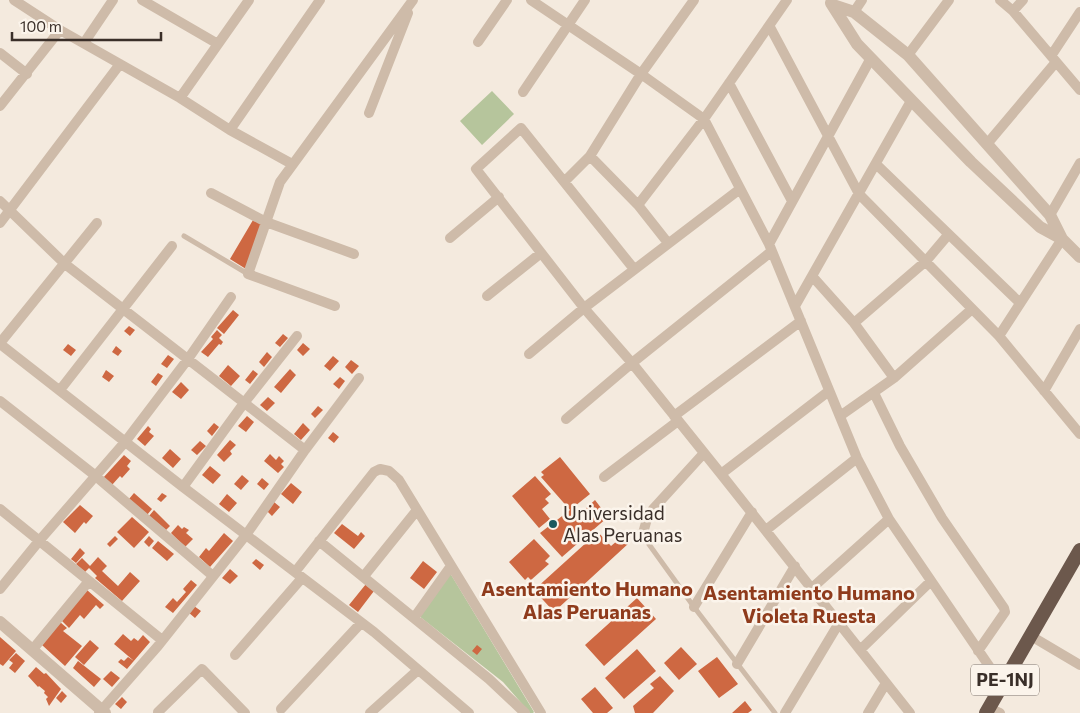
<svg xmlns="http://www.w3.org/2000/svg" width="1080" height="713" font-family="Commissioner,sans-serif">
<rect width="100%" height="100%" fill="#f4eade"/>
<path fill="#b6c59c" d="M492,91l22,23 -32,31 -22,-24z
M450,573l84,139 -1,1h-3l-27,-31 -84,-66z"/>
<path fill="#ce6842" d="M253,220l10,5 -17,44 -16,-10z
M233,310l6,5 -15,19 -7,-6z
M129,326l6,4 -5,6 -6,-5z
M217,330l5,5 -3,3 4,4 -2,3 -2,-1 -11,13 -7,-5 12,-13 -2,-2z
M283,334l5,4 -8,9 -5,-4z
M303,343l7,6 -7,7 -6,-6z
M68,344l8,6 -5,6 -8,-6z
M116,346l6,5 -4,5 -6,-4z
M267,352l5,5 -8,10 -5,-5z
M168,355l6,4 -7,9 -6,-4z
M333,356l6,5 -9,10 -6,-5z
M351,360l8,6 -7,8 -7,-7z
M228,365l12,11 -9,10 -12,-10z
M290,369l6,6 -15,18 -7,-6z
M106,370l8,6 -5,6 -7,-5z
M253,370l5,4 -8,10 -5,-4z
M158,373l5,3 -7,10 -5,-4z
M340,377l5,4 -6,8 -6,-5z
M181,382l8,8 -8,9 -9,-7z
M268,397l7,6 -8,8 -7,-6z
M318,406l5,4 -8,8 -4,-4z
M247,416l7,6 -8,10 -8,-6z
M214,423l5,4 -7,9 -5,-5z
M303,423l7,7 -9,10 -7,-6z
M148,426l3,3 -2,3 5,4 -9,10 -8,-7z
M333,432l6,5 -5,6 -6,-5z
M230,440l6,5 -6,6 2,3 -8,8 -7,-7z
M200,441l6,5 -9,9 -6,-5z
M170,449l11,10 -8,9 -11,-10z
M270,454l6,6 3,-4 5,5 -3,3 3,3 -6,6 -14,-12z
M124,455l7,6 -4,5 3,3 -8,9 -2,-2 -8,9 -9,-7z
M560,457l30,37 -15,12 7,6 13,-12 13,17 -46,40 -22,-24 30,-23 -29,-33 3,-2 -3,-3z
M210,466l11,9 -8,9 -11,-9z
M242,475l7,6 -8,9 -7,-6z
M535,476l16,18 -6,5 4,4 -7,6 8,10 -11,9 -27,-32z
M262,478l7,6 -5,6 -7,-6z
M291,483l11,9 -9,12 -12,-10z
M134,493l18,16 -5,6 -18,-16z
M162,493l5,3 -6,6 -4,-3z
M227,494l10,9 -8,9 -10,-8z
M274,502l6,5 -8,9 -5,-5z
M80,505l13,11 -7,8 -2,-2 -9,11 -12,-11z
M154,510l16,16 -4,4 -17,-14z
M132,517l17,15 -15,16 -17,-16z
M342,524l16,12 3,-4 4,4 -11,13 -20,-16z
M178,525l4,4 2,-2 5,3 -3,3 7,6 -8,8 -14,-14z
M598,532l13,14 12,-10 6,7 -75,69 -20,-22z
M224,533l9,8 -23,26 -11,-10 7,-9 3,3z
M115,536l3,3 -8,8 -3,-3z
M149,536l5,5 -5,6 -5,-5z
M534,539l16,17 -5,5 4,3 -18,16 -3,-3 -3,3 -16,-18z
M158,541l16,13 -7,7 -15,-13z
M80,548l5,5 -9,10 -5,-4z
M98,557l9,9 -5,5 16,15 12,-14 10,9 -18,20 -27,-23 2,-2 -8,-8 -4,4 -9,-8 6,-6 8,8z
M256,559l8,6 -4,5 -8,-7z
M423,561l14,11 -13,17 -14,-11z
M230,569l8,7 -8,8 -8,-6z
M191,580l6,5 -24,28 -8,-6 8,-9 4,4 9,-10 -3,-3z
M366,584l8,7 -16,21 -9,-7z
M87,590l17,15 -4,4 -4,-4 -12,14 -4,-4 -11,13 -8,-8z
M637,598l19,21 -52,47 -19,-21z
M194,606l7,5 -6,7 -7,-6z
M60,622l7,6 -4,3 19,15 -17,20 -23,-21z
M123,634l8,7 3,-3 4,3 5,-6 7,7 -23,27 -9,-7 3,-3 3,2 4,-4 6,4 -20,-17z
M0,637l16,14 -13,15 -3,-2z
M90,640l9,8 -15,17 -9,-8z
M477,645l5,4 -5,6 -5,-4z
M681,647l16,17 -18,16 -15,-17z
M637,649l19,22 -32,28 -19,-21z
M16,653l9,8 -10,12 -6,-5 4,-5 -4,-3z
M717,657l21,27 -19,14 -21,-27z
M78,661l23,18 -7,8 -21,-19z
M36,667l8,7 2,-1 15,16 -12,17 -3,-7 2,-2 -4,-4 1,-2 -6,-5 -1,1 -10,-11z
M111,671l9,7 -8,9 -9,-8z
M660,676l14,15 -21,22h-18l-2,-7 21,-18 -4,-4z
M595,687l18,21 -6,5h-14l-12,-14z
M62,691l5,5 -6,7 -5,-5z
M122,697l5,5 -6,7 -6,-5z
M745,701l7,9 -4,3h-16z"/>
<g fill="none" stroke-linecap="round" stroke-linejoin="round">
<path stroke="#cebba9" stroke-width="5" d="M184,236l64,38
M643,533l5,10 46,64 81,106"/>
<path stroke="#cebba9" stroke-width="10" d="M14,0l46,30 120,68 50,32 62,34
M142,0l76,44
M531,0l110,74 63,45 65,125 88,214 32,61 113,166
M1000,0l13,11 67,79
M1013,11l10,-11
M854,12l8,-12
M770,27l89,167 140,142 81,98
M478,42l29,-42
M84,43l29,-43
M0,53l27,21
M908,55l41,-55
M1051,56l29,-44
M729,83l63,118
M523,92l62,-92
M180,98l69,-98
M0,106l60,-76
M369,113l39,-100
M230,130l90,-130
M987,144l69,-82
M590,156l48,49 30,38
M876,164l144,139
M565,181l25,-25 51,-82 53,-74
M211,193l55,29 88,32
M0,201l65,63 240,186
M638,205l66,-86 83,-119
M1050,215l30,-52
M0,223l120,-159
M450,238l49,-41
M769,244l102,-186
M634,269l-113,-141 -45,41 108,139 48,55 89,111 189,239
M812,276l42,47 40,55
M487,296l54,-43
M335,306l-87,-32 32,-92 133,-182
M795,306l116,-205
M854,323l72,-62 22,-26
M999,336l63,-97
M0,343l97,-120
M0,344l183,143 191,145 95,81
M529,354l55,-46 156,-119
M60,390l112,-144
M1044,391l36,-62
M874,393l26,53 42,72 62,90 1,4 -27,39
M0,401l92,72 121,103
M674,416l127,-95
M840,416l54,-38 78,-69
M566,419l66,-56 140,-112
M721,474l108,-83
M604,477l74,-56
M183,487l61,-84 53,-67
M0,509l162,131
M766,530l91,-72
M643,533l4,-14 6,-10 51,-56
M319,541l170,138 36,34
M295,572l79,-100 6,-3 9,2 10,9 142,233
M364,576l53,-66
M812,588l77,-69
M0,589l39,-48 86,-99 63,-83 43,-62
M694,607l58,-95
M414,618l37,-52
M1031,636l49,29
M33,649l56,-68
M860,650l71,-69
M235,655l67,-77
M737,664l58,-98
M989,708l11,5
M281,709l80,-86
M99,713l59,-67 88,-111 59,-85 54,-72
M159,713l-1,-1 44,-43 43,44
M370,713l48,-43
M785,713l54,-90
M868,713l18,-30"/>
<path stroke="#cebba9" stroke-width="12" d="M831,3l26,41 114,118 69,65 22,12
M833,5l21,7 54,43 142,160 12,24 18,18
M0,622l105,91"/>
<path stroke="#6c584c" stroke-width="14" d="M986,713l94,-163"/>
</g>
<circle fill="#1b595f" stroke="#fbf4eb" stroke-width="2" cx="553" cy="524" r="5"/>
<g text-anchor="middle" stroke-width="5" stroke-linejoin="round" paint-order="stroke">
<rect fill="#fbf4eb" stroke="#746a63" stroke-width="1" x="971" y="664.5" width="68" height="31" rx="4"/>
<g font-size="18" font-weight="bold" fill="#3a2f29">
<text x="1005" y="686">PE-1NJ</text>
</g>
<g font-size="19" fill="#3a2f29" stroke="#fbf4eb" text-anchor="start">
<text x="563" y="520">Universidad<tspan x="563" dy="22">Alas Peruanas</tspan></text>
</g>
<g font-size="20" font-weight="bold" fill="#8f3b1c" stroke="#fbf4eb">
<text x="587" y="596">Asentamiento Humano<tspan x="587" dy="23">Alas Peruanas</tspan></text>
<text x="809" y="600">Asentamiento Humano<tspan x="809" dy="23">Violeta Ruesta</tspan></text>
</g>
</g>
<path d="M12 32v8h149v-8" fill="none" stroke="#3a2f29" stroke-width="2.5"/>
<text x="20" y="32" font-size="15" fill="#3a2f29" stroke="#fbf4eb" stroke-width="4" paint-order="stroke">100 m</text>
</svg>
